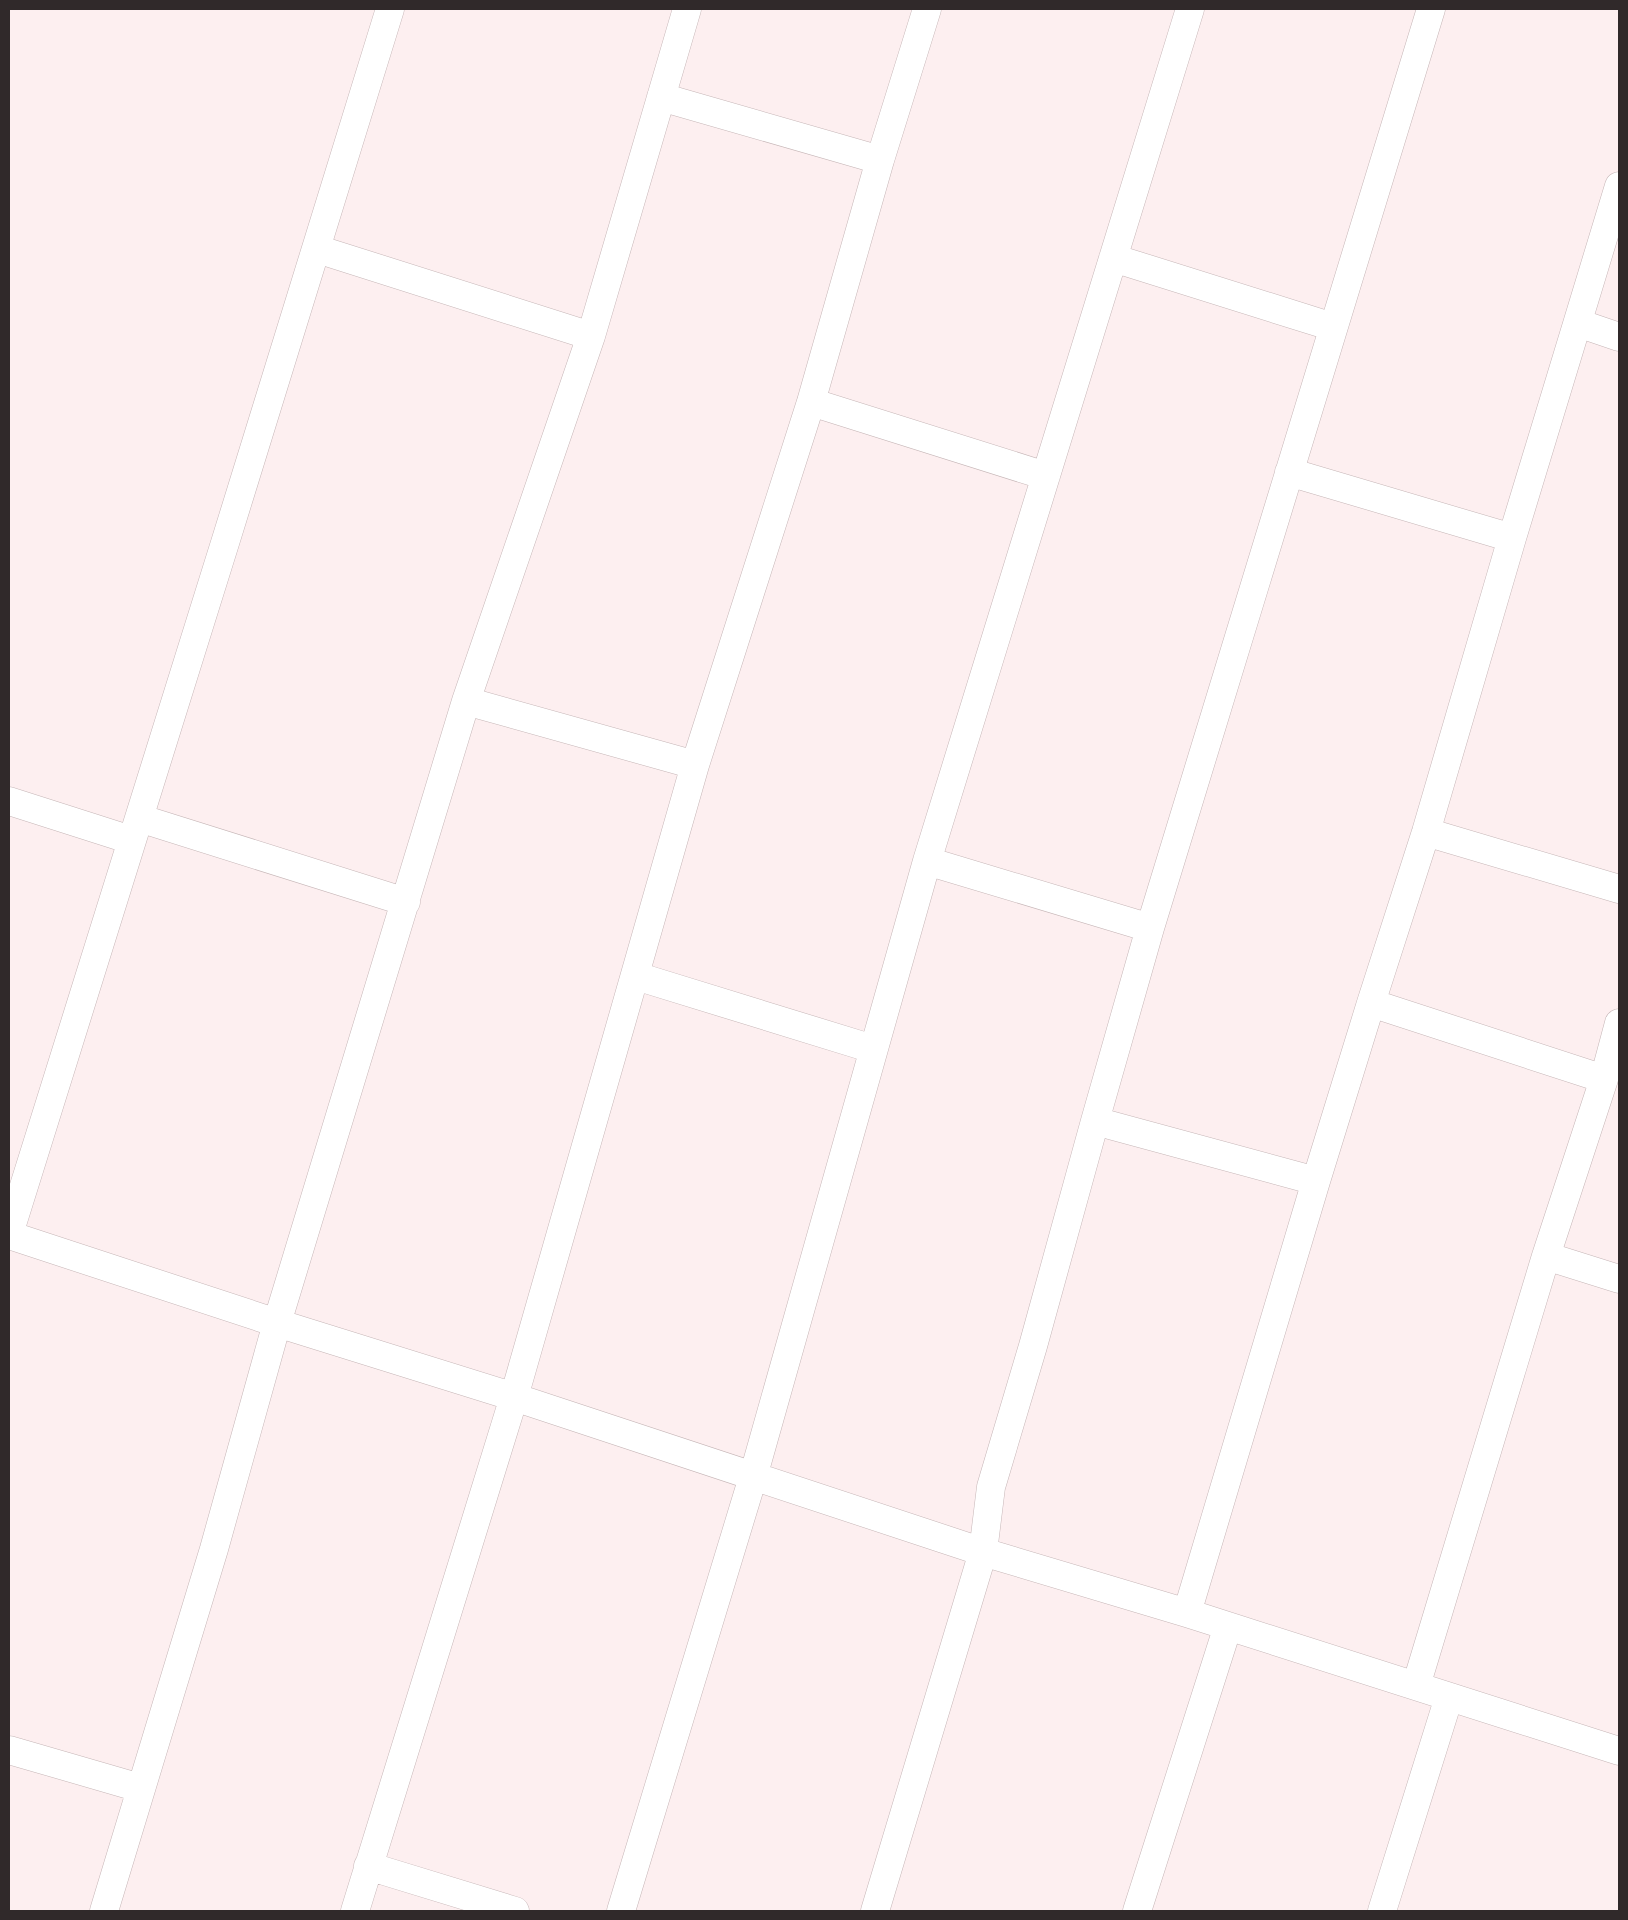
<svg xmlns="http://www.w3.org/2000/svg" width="1628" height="1920" font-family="'Space Grotesk',sans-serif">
<rect width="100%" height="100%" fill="#fdeff0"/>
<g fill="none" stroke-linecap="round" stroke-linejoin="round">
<defs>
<path id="minor" d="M661,97l219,63
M317,249l274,87
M1113,258l220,69
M1578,323l41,14
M811,402l235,74
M1289,472l223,66
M466,701l229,64
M9,801l122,39
M139,818l267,84
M1426,832l193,57
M927,861l223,67
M636,976l237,73
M1371,1003l233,76
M1095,1121l221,60
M9,1234c126,-408 257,-816 381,-1225
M9,1235l268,88 237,74 469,155 204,61 432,138
M1546,1256l73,23
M1187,1613l129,-432 55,-178 55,-171 86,-294 107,-352
M1416,1686l130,-430 58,-177 15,-56
M9,1750l131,38
M368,1866l147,45
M104,1911l110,-362 63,-226 189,-622 125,-365 96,-327
M355,1911l159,-514 181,-632 116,-363 69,-242 47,-151
M621,1911l132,-434 174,-616 263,-852
M875,1911l108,-359 8,-65 42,-141 62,-225 55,-193 281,-919
M1137,1911l91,-285
M1382,1911l67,-214"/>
</defs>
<use href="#minor" stroke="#c6b6b7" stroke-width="29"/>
<use href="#minor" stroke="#fff" stroke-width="28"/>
</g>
<rect width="1628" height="1920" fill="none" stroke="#30292a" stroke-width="20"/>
</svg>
